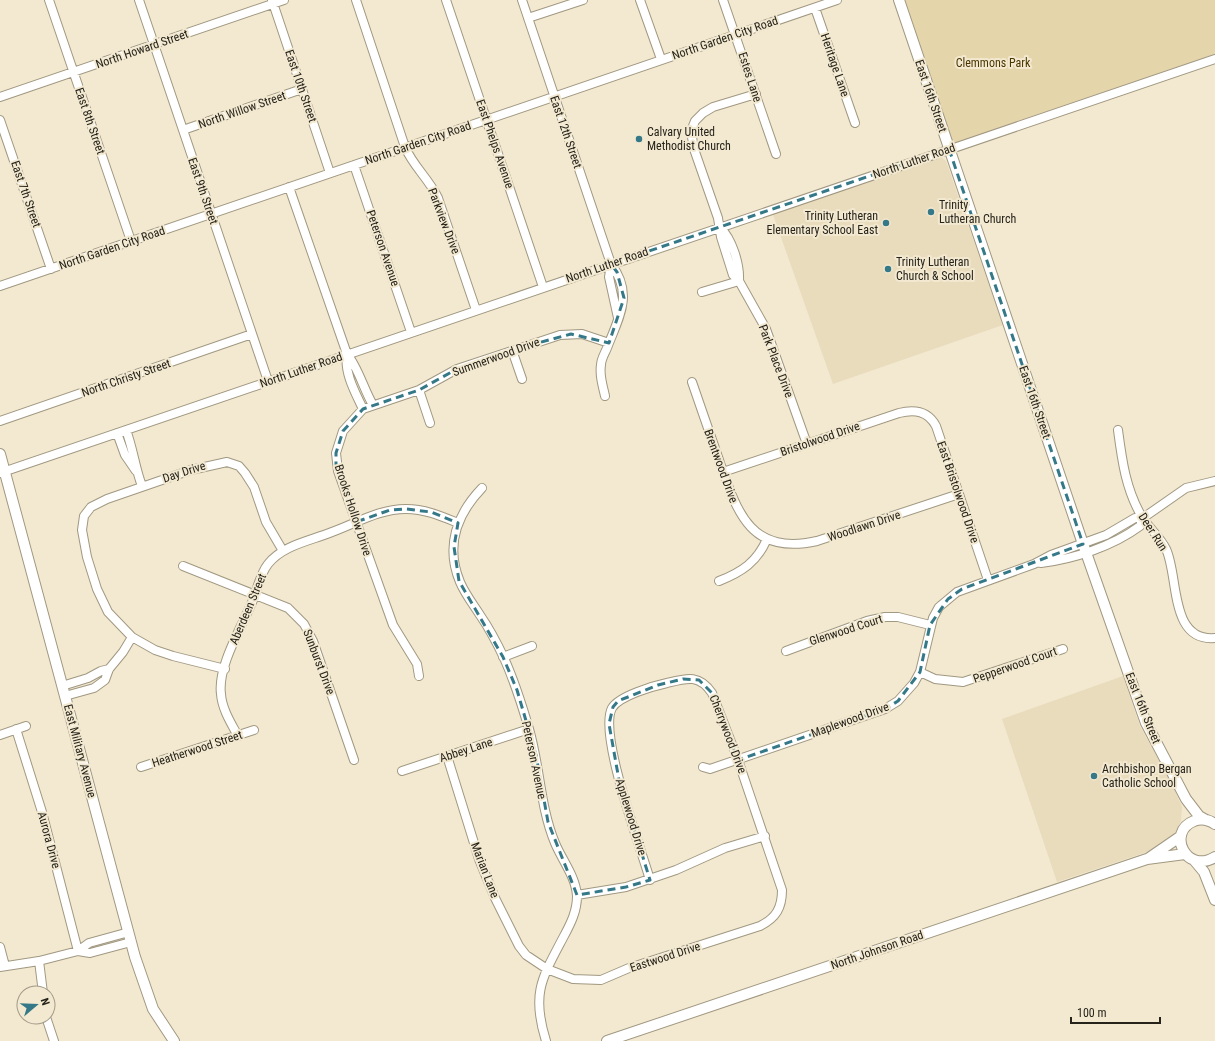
<svg xmlns="http://www.w3.org/2000/svg" width="1215" height="1041" font-family="'Roboto Condensed',sans-serif">
<rect width="100%" height="100%" fill="#f3e9d1"/>
<path fill="#e9dcbd" d="M941,157l5,4 57,164 -170,59 -61,-172z
M1123,676l17,50 32,58 10,23 -1,14 -8,16 -17,12 -99,33 -55,-163z"/>
<path fill="#e5d5ab" d="M905,0h310v54l-262,89z"/>
<g fill="none" stroke-linecap="round" stroke-linejoin="round">
<defs>
<path id="minor" d="M49,0l82,241
M139,0l129,381
M272,0l58,173
M356,0l49,147c8,19 24,32 33,51l38,112
M446,0l97,287
M522,0l89,264c23,30 8,53 -4,84 -2,5 -6,11 -6,17 -2,11 2,21 4,31
M640,0l21,59
M723,0l53,154
M815,8l40,115
M528,18l55,-18
M756,94l-43,13 -10,6 -8,8 -4,10 3,18 24,69 3,19 12,38 6,6 27,48 41,115
M0,97l284,-97
M0,120l51,149
M183,130l119,-41
M354,165l57,167
M289,187l58,167c11,13 17,36 26,51
M720,227c12,12 20,37 19,54
M611,264l-2,13 9,41
M0,286l837,-286
M702,292l37,-11
M512,350l10,29
M347,354c-3,19 8,38 16,55
M692,382c9,26 18,52 27,78 18,52 31,96 98,81l142,-47
M419,390l11,33
M0,421l252,-87
M126,430c7,18 9,38 16,56
M1118,430c4,31 8,60 24,87 7,11 18,20 24,32 13,27 3,93 49,89
M117,433l8,22 11,16
M723,472l176,-59c16,-4 29,-2 37,13l52,154
M0,473l1215,-414
M482,488c-25,26 -37,58 -22,94 5,12 13,22 20,33 9,13 17,28 24,43 10,22 18,47 25,71 11,37 11,78 26,114 7,17 21,34 22,53 0,15 -6,27 -13,40 -22,42 -33,57 -18,105
M1041,563c33,-4 72,-17 99,-37l3,-8
M183,566l105,42 16,16 9,17 41,119
M719,581c23,-9 38,-19 48,-42
M786,651l81,-30 18,-4h13l32,8
M503,657l29,-11
M225,669l-52,-13 -18,-6 -23,-13 -24,-25 -11,-23 -10,-32 -5,-27 2,-14 7,-9 16,-8 84,-29 36,-8 12,4 6,7 9,14 12,35 17,29
M920,672l15,7 28,3 100,-33
M419,676l-2,-12 -24,-39 -55,-154 -2,-18 7,-22 20,-22 56,-19 38,-21 103,-34 22,-1 27,9
M62,686l26,-8 13,-7 8,-2
M65,696l29,-8 11,-8 4,-11 14,-17 9,-15
M16,729l26,83 36,139
M0,735l26,-9
M238,736c-7,-13 -16,-27 -17,-42 -4,-29 24,-72 34,-99 3,-10 6,-22 13,-31 15,-19 42,-23 64,-32 25,-9 47,-23 74,-23 19,0 35,7 52,14
M447,756l32,103 16,39 24,48 7,9 21,14 26,10 28,1 28,-12 131,-42c16,-8 22,-18 22,-36l-44,-130 -26,-67c-13,-19 -25,-15 -45,-10 -14,3 -48,13 -55,25 -14,26 29,140 38,172
M141,767l113,-37
M703,767l7,2 175,-60 13,-8 16,-18 6,-11 13,-54 6,-11 18,-15 77,-28 17,-9 55,-20 29,-17h8l43,-30 29,-7
M402,771l127,-42
M577,895l49,-8 50,-17 49,-22 40,-12
M0,947l5,19
M78,951l11,-8 40,-11
M39,961l4,32
M0,967l39,-6 39,-10 12,2 41,-11
M46,1017l8,24"/>
<path id="major" d="M899,0l184,544 63,179 40,76 13,17 7,4
M0,454l135,503 18,52 21,32
M1215,824c-6,-4 -14,-6 -21,-3 -28,11 -8,54 21,36
M1149,858l32,-22
M1194,860l10,12 11,28
M607,1041l540,-182 38,-5"/>
</defs>
<use href="#minor" stroke="#a19881" stroke-width="10"/>
<use href="#major" stroke="#a19881" stroke-width="12"/>
<use href="#minor" stroke="#fff" stroke-width="8"/>
<use href="#major" stroke="#fff" stroke-width="10"/>
</g>
<path fill="none" stroke="#357989" stroke-width="3" stroke-dasharray="8 5" stroke-linejoin="round" d="M949,149l134,395 -121,45 -14,10 -18,26 -10,47 -22,29 -13,8 -147,51 -26,-67 -13,-13 -16,-1 -25,6 -40,16 -5,6 -4,17 10,56 31,100 -24,7 -49,8 -29,-73 -12,-67 -19,-65 -14,-33 -44,-76 -5,-34 4,-24 -27,-11 -25,-3 -16,1 -34,12 -20,-58v-11l7,-22 20,-22 56,-19 38,-21 55,-19 59,-16 38,9 15,-45 -7,-26 -6,-8z"/>
<g fill="#357989" stroke="#f3e9d1" stroke-width="1.5">
<circle cx="639" cy="139" r="4"/>
<circle cx="931" cy="212" r="4"/>
<circle cx="886" cy="223" r="4"/>
<circle cx="888" cy="269" r="4"/>
<circle cx="1094" cy="776" r="4"/>
</g>
<g text-anchor="middle" stroke-width="4" stroke-linejoin="round" paint-order="stroke">
<g font-size="12" fill="#26231a" stroke="#f3e9d1">
<text transform="translate(725 38) rotate(-19)" y="4">North Garden City Road</text>
<text transform="translate(142 49) rotate(-19)" y="4">North Howard Street</text>
<text transform="translate(835 65) rotate(71)" y="4">Heritage Lane</text>
<text transform="translate(750 77) rotate(72)" y="4">Estes Lane</text>
<text transform="translate(301 86) rotate(71)" y="4">East 10th Street</text>
<text transform="translate(931 96) rotate(71)" y="4">East 16th Street</text>
<text transform="translate(242 110) rotate(-19)" y="4">North Willow Street</text>
<text transform="translate(90 121) rotate(71)" y="4">East 8th Street</text>
<text transform="translate(566 132) rotate(71)" y="4">East 12th Street</text>
<text transform="translate(418 143) rotate(-19)" y="4">North Garden City Road</text>
<text transform="translate(495 144) rotate(71)" y="4">East Phelps Avenue</text>
<text transform="translate(914 161) rotate(-19)" y="4">North Luther Road</text>
<text transform="translate(203 191) rotate(71)" y="4">East 9th Street</text>
<text transform="translate(26 194) rotate(71)" y="4">East 7th Street</text>
<text transform="translate(444 221) rotate(69)" y="4">Parkview Drive</text>
<text transform="translate(112 248) rotate(-19)" y="4">North Garden City Road</text>
<text transform="translate(383 248) rotate(71)" y="4">Peterson Avenue</text>
<text transform="translate(607 265) rotate(-19)" y="4">North Luther Road</text>
<text transform="translate(496 357) rotate(-20)" y="4">Summerwood Drive</text>
<text transform="translate(776 361) rotate(69)" y="4">Park Place Drive</text>
<text transform="translate(301 370) rotate(-19)" y="4">North Luther Road</text>
<text transform="translate(126 378) rotate(-19)" y="4">North Christy Street</text>
<text transform="translate(1035 402) rotate(71)" y="4">East 16th Street</text>
<text transform="translate(820 439) rotate(-19)" y="4">Bristolwood Drive</text>
<text transform="translate(721 466) rotate(70)" y="4">Brentwood Drive</text>
<text transform="translate(184 472) rotate(-18)" y="4">Day Drive</text>
<text transform="translate(958 492) rotate(71)" y="4">East Bristolwood Drive</text>
<text transform="translate(353 510) rotate(72)" y="4">Brooks Hollow Drive</text>
<text transform="translate(864 526) rotate(-18)" y="4">Woodlawn Drive</text>
<text transform="translate(1153 532) rotate(57)" y="4">Deer Run</text>
<text transform="translate(248 609) rotate(-67)" y="4">Aberdeen Street</text>
<text transform="translate(846 630) rotate(-18)" y="4">Glenwood Court</text>
<text transform="translate(319 662) rotate(69)" y="4">Sunburst Drive</text>
<text transform="translate(1015 665) rotate(-19)" y="4">Pepperwood Court</text>
<text transform="translate(1143 708) rotate(68)" y="4">East 16th Street</text>
<text transform="translate(850 720) rotate(-20)" y="4">Maplewood Drive</text>
<text transform="translate(728 734) rotate(69)" y="4">Cherrywood Drive</text>
<text transform="translate(197 749) rotate(-18)" y="4">Heatherwood Street</text>
<text transform="translate(466 750) rotate(-18)" y="4">Abbey Lane</text>
<text transform="translate(80 751) rotate(75)" y="4">East Military Avenue</text>
<text transform="translate(534 760) rotate(78)" y="4">Peterson Avenue</text>
<text transform="translate(631 817) rotate(73)" y="4">Applewood Drive</text>
<text transform="translate(49 840) rotate(75)" y="4">Aurora Drive</text>
<text transform="translate(485 870) rotate(69)" y="4">Marian Lane</text>
<text transform="translate(877 950) rotate(-19)" y="4">North Johnson Road</text>
<text transform="translate(665 957) rotate(-18)" y="4">Eastwood Drive</text>
</g>
<g font-size="12" fill="#493700" stroke="#f3e9d1">
<text x="993" y="67">Clemmons Park</text>
</g>
<g font-size="12" fill="#26231a" stroke="#f3e9d1" text-anchor="start">
<text x="647" y="136">Calvary United<tspan x="647" dy="14">Methodist Church</tspan></text>
<text x="939" y="209">Trinity<tspan x="939" dy="14">Lutheran Church</tspan></text>
<text x="878" y="220" text-anchor="end">Trinity Lutheran<tspan x="878" dy="14">Elementary School East</tspan></text>
<text x="896" y="266">Trinity Lutheran<tspan x="896" dy="14">Church &amp; School</tspan></text>
<text x="1102" y="773">Archbishop Bergan<tspan x="1102" dy="14">Catholic School</tspan></text>
</g>
</g>
<g transform="translate(36 1005) rotate(71)"><circle r="19" fill="#f3e9d1" stroke="#a19a88"/>
<path d="M0-3L7 15L0 10L-7 15Z" fill="#357989"/>
<text y="-6" font-size="11" font-weight="bold" text-anchor="middle" fill="#26231a">N</text>
</g>
<path d="M1071 1017v6h89v-6" fill="none" stroke="#26231a" stroke-width="2"/>
<text x="1077" y="1017" font-size="12" fill="#26231a" stroke="#f3e9d1" stroke-width="3" paint-order="stroke">100 m</text>
</svg>
